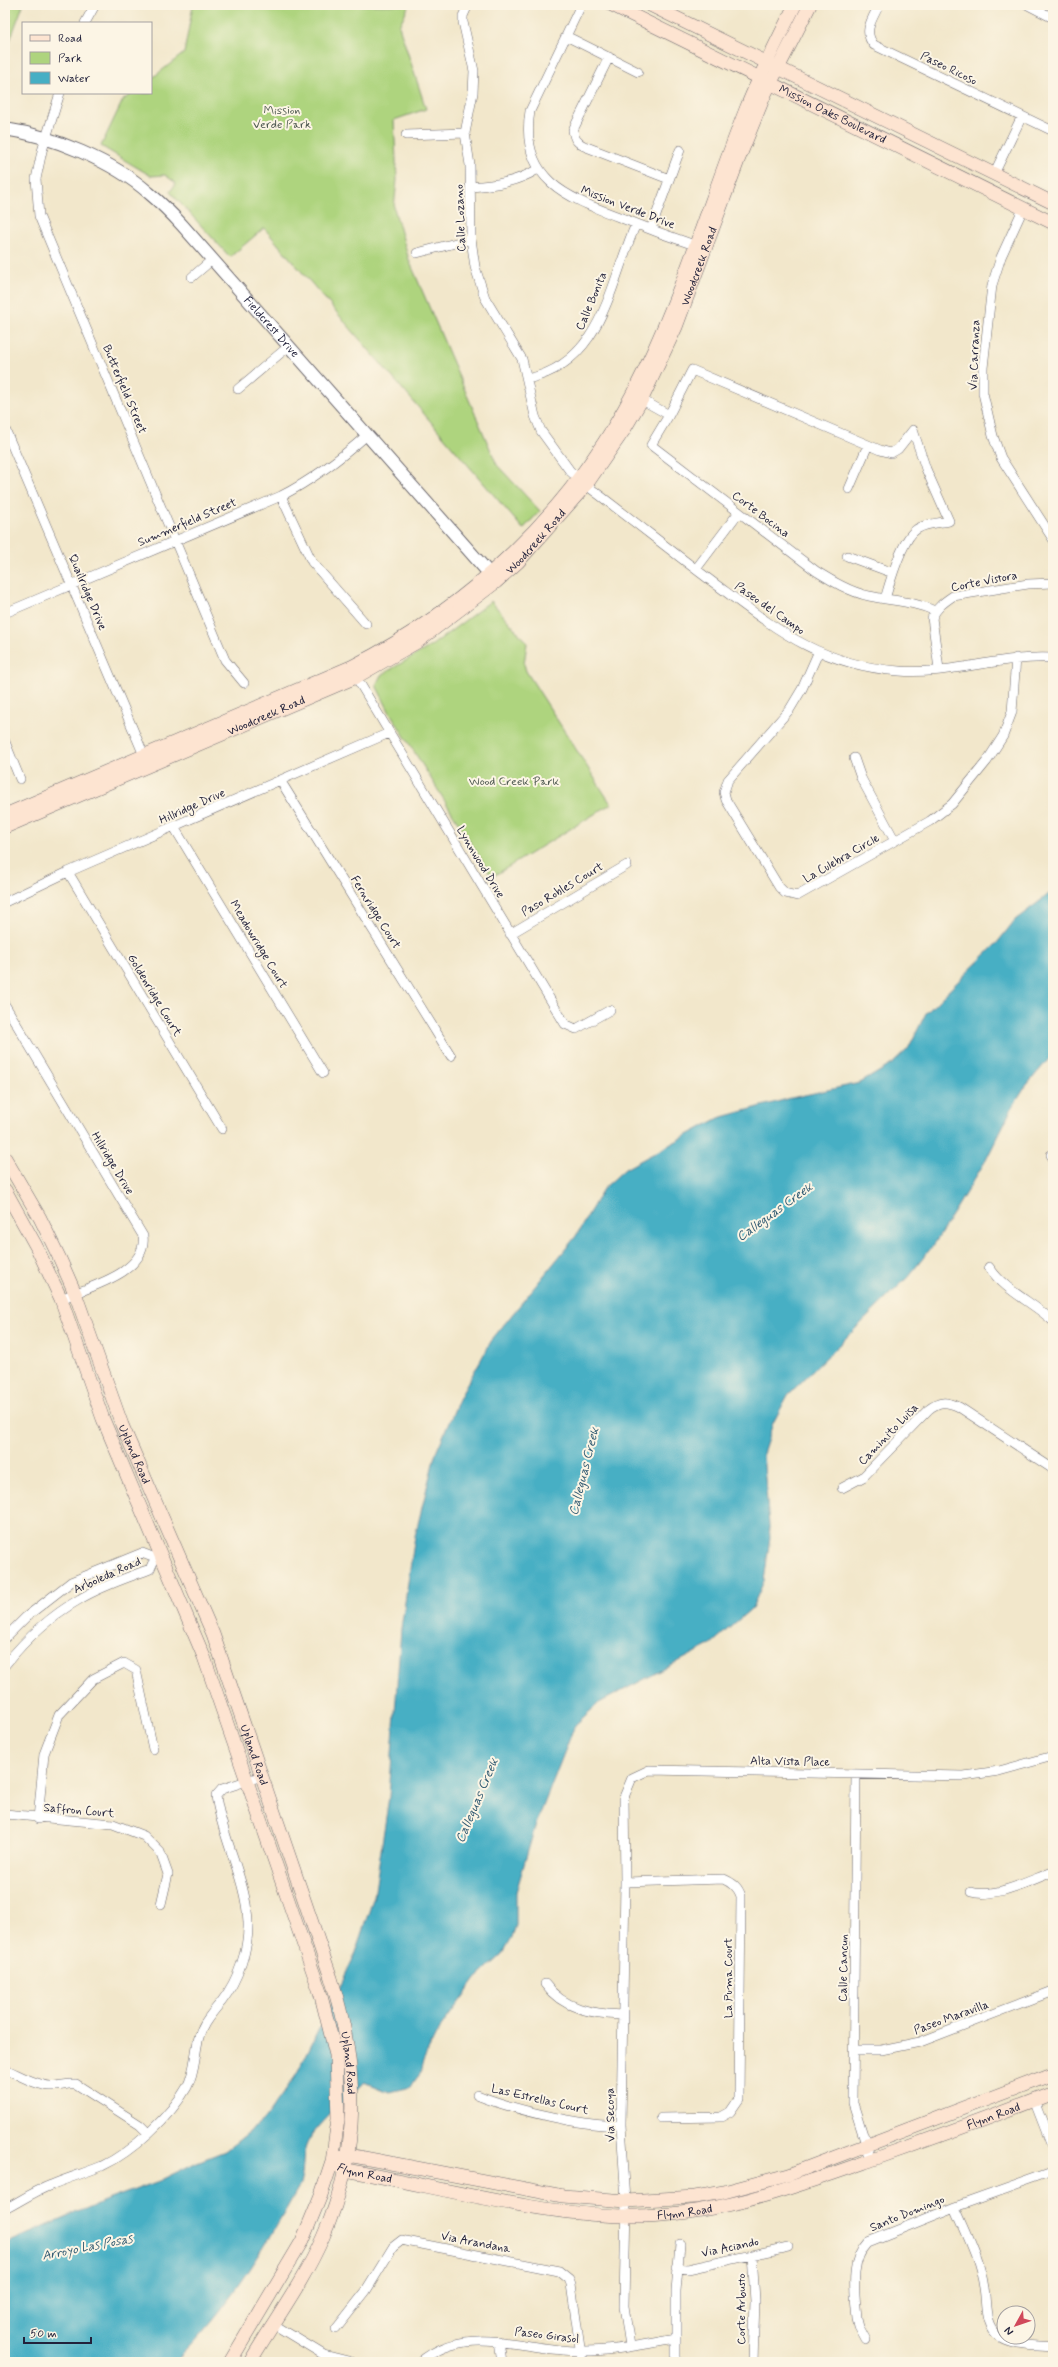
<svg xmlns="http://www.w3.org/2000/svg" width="1058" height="2367" font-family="Mynerve,sans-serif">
<rect width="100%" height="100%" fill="#fcf5e5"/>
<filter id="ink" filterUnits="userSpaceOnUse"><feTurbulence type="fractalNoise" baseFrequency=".025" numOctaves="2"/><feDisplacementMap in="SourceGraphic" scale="8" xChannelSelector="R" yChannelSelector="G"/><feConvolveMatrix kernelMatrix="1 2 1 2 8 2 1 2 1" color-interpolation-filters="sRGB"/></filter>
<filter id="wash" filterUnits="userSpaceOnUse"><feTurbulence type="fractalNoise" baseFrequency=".012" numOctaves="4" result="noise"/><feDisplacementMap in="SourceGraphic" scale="16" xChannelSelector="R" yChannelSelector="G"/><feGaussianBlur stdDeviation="0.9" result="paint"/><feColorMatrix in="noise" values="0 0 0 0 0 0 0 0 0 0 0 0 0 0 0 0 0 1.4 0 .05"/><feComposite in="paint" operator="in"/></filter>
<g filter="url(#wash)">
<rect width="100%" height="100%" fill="#f2e7cb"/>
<path fill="#aed47e" stroke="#687b5c" d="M5,5h18l-18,49z
M193,5h216l-10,21 27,83 -32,11 3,60 -3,28 15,52 88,205 43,46 -17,18 -259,-301 -34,29 -60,-65 6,-9 -11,-8 -14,1 -50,-30 22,-46 10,-7h18v-14l33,-26z
M491,601l36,42 -3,21 2,7 85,133 -119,73 -103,-166 -13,-26 5,-10 50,-29z"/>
<path fill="#46afc4" stroke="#346880" d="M1053,891v163l-27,32 -14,22 -26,52 -51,83 -27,34 -120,118 -15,28 -10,31 7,83 -6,44 -12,27 -42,37 -111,58 -24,22 -40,102 -19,65v33l-5,15 -8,14 -27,25 -40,55 -13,27 -3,13 -10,13 -21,5 -24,-10c-15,15 -52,45 -59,64 -5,13 -1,30 -8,42 -35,64 -71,123 -124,174h-169v-118l94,-41 60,-22 38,-19 28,-11 38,-30 34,-47 55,-113 22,-64 15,-100 12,-168 14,-93 20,-81 25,-58 33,-59 83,-102 27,-47 22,-20 94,-51 72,-20 69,-15 32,-19 16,-15 18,-36 71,-70 18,-23z"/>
</g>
<g filter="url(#ink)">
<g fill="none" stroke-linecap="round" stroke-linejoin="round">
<defs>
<path id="minor" d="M468,5l-5,11v6l11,49 -1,22 -8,40 5,32 1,74 4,28 10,31 37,61 13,57 6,15 29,40 16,14c43,32 85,66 128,98 62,46 105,82 185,88 52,4 102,-16 154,-13
M581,5l-51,106c-11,68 36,86 89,106 27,11 54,21 81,30
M879,5c-6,13 -17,27 -5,40l179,86
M1028,5l25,13
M85,23l10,-18
M566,36l72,36
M609,57l-36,73c1,8 3,12 11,16l85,33
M60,93l-18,58 -6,28 3,37 186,444 19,23
M406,135l59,-2
M994,174l28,-58
M471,187c25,-2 46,-5 67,-18
M1023,209l-22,48 -9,28 -9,83v25l10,43 8,22 52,81
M651,229l29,-79
M417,253l54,-14
M192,277l21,-18
M527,379c76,-16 82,-94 109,-155
M238,389l51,-43
M637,397l32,18 -18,30 165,126c16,10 34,21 53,25 23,5 44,5 66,15
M669,415l23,-45 188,80 11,3 7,-4 15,-19 13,39 23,52c-10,2 -23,2 -32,8 -15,9 -27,53 -32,70
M5,429l141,331
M849,489l19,-44
M281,496l31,66 54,62
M847,556l46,17
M696,569l43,-57
M5,613l276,-117c33,-17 59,-37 86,-61
M818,653l-16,36 -12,20 -62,71 -4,12 2,8 53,87 6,6 12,3 133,-75 22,-17 35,-43 16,-25 9,-24 4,-54
M939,669l-7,-51c4,-10 12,-16 21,-22l75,-12 25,-1
M353,672l212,352 11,5 34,-19
M5,742l15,37
M854,758l7,20 34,63
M280,780l171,276
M174,827l149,246
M68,872l154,257
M5,902l63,-30 321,-139
M510,934l117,-69
M5,1005l138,231c5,37 -55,51 -82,63
M1051,1155l2,3
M989,1267c16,24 42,34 64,54
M842,1488l21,-11 65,-67c11,-9 18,-9 31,-3l94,62
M5,1638l21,-21 45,-35 71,-29 13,5 -5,11c-23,9 -49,17 -70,30 -28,16 -55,41 -75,66
M856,1774l-3,329 18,57
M5,1814l108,10 31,12 16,16 8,22 -7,30
M38,1819l6,-65 15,-39 34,-36 31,-16 12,7 17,79
M625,1882l99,-3c9,4 14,8 17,17l-2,203 -9,13 -9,5 -60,1
M971,1892c24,7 59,-12 82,-20
M545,1984c18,25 48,30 77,31
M854,2050h27l39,-8 133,-51
M5,2069c14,6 30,16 45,17 10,1 16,-3 26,-2l64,41 8,8
M477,2095c32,13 110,33 144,30
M1034,2100l19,49
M955,2207c11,26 25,52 29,81 3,16 -1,37 15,48 13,10 38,8 54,10
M5,2209c15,-8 30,-18 46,-24 16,-7 34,-12 51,-19 30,-14 69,-50 85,-79 11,-20 6,-45 18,-64 5,-8 11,-15 17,-22 16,-21 27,-52 26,-79 -2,-44 -26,-83 -32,-126l6,-7 40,-13
M752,2255l3,45 -2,62
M677,2268l11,1 100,-22
M273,2324l51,31 28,7
M336,2329l30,-38 27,-44 9,-7 4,1 153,30 10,8 2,5 11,78
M866,2340l-7,-13 -2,-8c-2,-26 -8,-57 11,-77l87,-35 98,-35
M499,2341l3,21
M630,2346l-6,-40 2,-105 -5,-76 4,-243 -1,-85 8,-19 17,-8 315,6 35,-5 54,-15
M420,2362c47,-40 105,-11 159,-11 32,1 66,-7 97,-12
M676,2362v-71l4,-47"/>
<g id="tertiary">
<path id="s1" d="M5,129c47,7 108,32 144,64 12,10 23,21 33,32l313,355"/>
</g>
<g id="secondary">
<path id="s2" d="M612,5l441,218"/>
<path d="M650,5l403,198"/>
<path d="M5,815l346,-148c118,-59 220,-156 282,-274 47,-90 75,-189 113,-284 14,-35 32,-70 49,-104"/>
<path id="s3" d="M5,827l351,-150 61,-35 79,-60 22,-20 68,-77 38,-55 18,-31 34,-72 63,-169 26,-64 45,-89"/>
<path id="s4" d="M5,1158l35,60 20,41 15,34 47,132 91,209 118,344c28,88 30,173 -8,259 -19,44 -49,84 -73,125"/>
<path d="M5,1190l31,56 25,53 42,120 101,238 116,335 16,63 2,64 -6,43 -11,33 -19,46 -72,121"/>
<path d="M339,2158l8,-3 12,2 204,39 63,5 69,-4 29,-5 64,-17 265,-101"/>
<path id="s5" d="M338,2166l7,4c91,16 188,44 279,46 88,2 168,-28 250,-57 60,-21 120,-43 179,-66"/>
</g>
</defs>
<use href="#minor" stroke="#6b676d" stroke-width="10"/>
<use href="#tertiary" stroke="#6b676d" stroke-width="14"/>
<use href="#secondary" stroke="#6b676d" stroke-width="14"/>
<use href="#minor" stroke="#fff" stroke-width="9"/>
<use href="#tertiary" stroke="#fff" stroke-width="12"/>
<use href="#secondary" stroke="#fde4d1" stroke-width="13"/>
</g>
</g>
<g text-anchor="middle" stroke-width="4" stroke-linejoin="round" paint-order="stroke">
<g font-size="12" fill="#22223b" stroke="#fcf5e5">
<text transform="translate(949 68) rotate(26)" y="4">Paseo Ricoso</text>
<text dy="4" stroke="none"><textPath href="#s2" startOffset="246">Mission Oaks Boulevard</textPath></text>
<text transform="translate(628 207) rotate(21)" y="4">Mission Verde Drive</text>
<text transform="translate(460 218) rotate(-92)" y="4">Calle Lozano</text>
<text dy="4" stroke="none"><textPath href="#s3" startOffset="931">Woodcreek Road</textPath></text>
<text transform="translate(591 301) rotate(-67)" y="4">Calle Bonita</text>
<text dy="4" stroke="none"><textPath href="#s1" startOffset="341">Fieldcrest Drive</textPath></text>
<text transform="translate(974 355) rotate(-88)" y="4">Via Carranza</text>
<text transform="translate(125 389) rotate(67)" y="4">Butterfield Street</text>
<text transform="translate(761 514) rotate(37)" y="4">Corte Bocina</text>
<text transform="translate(187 522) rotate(-23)" y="4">Summerfield Street</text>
<text dy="4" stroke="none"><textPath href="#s3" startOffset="608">Woodcreek Road</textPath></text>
<text transform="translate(984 581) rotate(-11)" y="4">Corte Vistora</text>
<text transform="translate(88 592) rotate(67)" y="4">Quailridge Drive</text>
<text transform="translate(770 608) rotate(35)" y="4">Paseo del Campo</text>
<text dy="4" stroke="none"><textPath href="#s3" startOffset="284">Woodcreek Road</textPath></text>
<text transform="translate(192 806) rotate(-24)" y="4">Hillridge Drive</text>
<text transform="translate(841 858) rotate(-30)" y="4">La Culebra Circle</text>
<text transform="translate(481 862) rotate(59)" y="4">Lynnwood Drive</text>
<text transform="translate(562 889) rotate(-31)" y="4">Paso Robles Court</text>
<text transform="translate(376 912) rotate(58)" y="4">Fernridge Court</text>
<text transform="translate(259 944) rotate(59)" y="4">Meadowridge Court</text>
<text transform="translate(155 995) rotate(59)" y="4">Goldenridge Court</text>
<text transform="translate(113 1163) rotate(59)" y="4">Hillridge Drive</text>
<text transform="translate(888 1434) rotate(-46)" y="4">Caminito Luisa</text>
<text dy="4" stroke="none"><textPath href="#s4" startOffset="324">Upland Road</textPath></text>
<text transform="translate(107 1575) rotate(-24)" y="4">Arboleda Road</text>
<text dy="4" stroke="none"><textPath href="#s4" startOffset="648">Upland Road</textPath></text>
<text transform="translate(790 1761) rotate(1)" y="4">Alta Vista Place</text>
<text transform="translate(79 1810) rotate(5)" y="4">Saffron Court</text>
<text transform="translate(843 1968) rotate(-89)" y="4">Calle Cancun</text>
<text transform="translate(728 1978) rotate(-90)" y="4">La Puma Court</text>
<text transform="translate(951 2017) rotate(-20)" y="4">Paseo Maravilla</text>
<text dy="4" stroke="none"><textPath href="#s4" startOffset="971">Upland Road</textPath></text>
<text transform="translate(540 2099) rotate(13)" y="4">Las Estrellas Court</text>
<text transform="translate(610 2115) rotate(-91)" y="4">Via Secoya</text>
<text dy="4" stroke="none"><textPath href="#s5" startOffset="676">Flynn Road</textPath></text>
<text dy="4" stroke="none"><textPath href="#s5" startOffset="28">Flynn Road</textPath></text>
<text dy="4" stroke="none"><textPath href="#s5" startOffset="352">Flynn Road</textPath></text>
<text transform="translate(907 2213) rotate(-22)" y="4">Santo Domingo</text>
<text transform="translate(476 2242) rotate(11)" y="4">Via Arandana</text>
<text transform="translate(730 2247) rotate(-12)" y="4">Via Aciando</text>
<text transform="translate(741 2309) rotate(-90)" y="4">Corte Arbusto</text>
<text transform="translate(547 2335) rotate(7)" y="4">Paseo Girasol</text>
</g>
<g font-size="12" fill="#4c574f" stroke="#fcf5e5">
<text x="282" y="114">Mission<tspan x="282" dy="14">Verde Park</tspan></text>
<text x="514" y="785">Wood Creek Park</text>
</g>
<g font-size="13" font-style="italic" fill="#305a72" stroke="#fcf5e5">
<text transform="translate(774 1211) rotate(-36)" y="5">Calleguas Creek</text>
<text transform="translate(583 1471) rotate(-76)" y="5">Calleguas Creek</text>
<text transform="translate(476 1800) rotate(-67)" y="5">Calleguas Creek</text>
<text transform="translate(87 2246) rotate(-11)" y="5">Arroyo Las Posas</text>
</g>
</g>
<rect width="1058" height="2367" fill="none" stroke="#fcf5e5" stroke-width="20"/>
<rect x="22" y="22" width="130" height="72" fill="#fcf5e5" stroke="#a5a1a1"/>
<rect x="30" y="35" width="20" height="6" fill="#fde4d1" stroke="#a5a1a1"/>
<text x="58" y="42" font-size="12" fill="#22223b">Road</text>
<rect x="30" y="52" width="20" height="12" fill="#aed47e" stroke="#a5a1a1"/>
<text x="58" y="62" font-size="12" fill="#22223b">Park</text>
<rect x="30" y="72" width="20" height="12" fill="#46afc4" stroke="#a5a1a1"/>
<text x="58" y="82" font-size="12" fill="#22223b">Water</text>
<g transform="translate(1016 2325) rotate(230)"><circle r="19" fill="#fcf5e5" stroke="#a5a1a1"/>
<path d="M0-3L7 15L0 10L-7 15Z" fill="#d1495b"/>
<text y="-6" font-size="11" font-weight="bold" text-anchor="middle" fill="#22223b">N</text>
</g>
<path d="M24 2337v6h67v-6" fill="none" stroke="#22223b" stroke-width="2"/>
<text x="30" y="2337" font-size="12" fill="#22223b" stroke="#fcf5e5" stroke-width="3" paint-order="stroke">50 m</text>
</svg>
